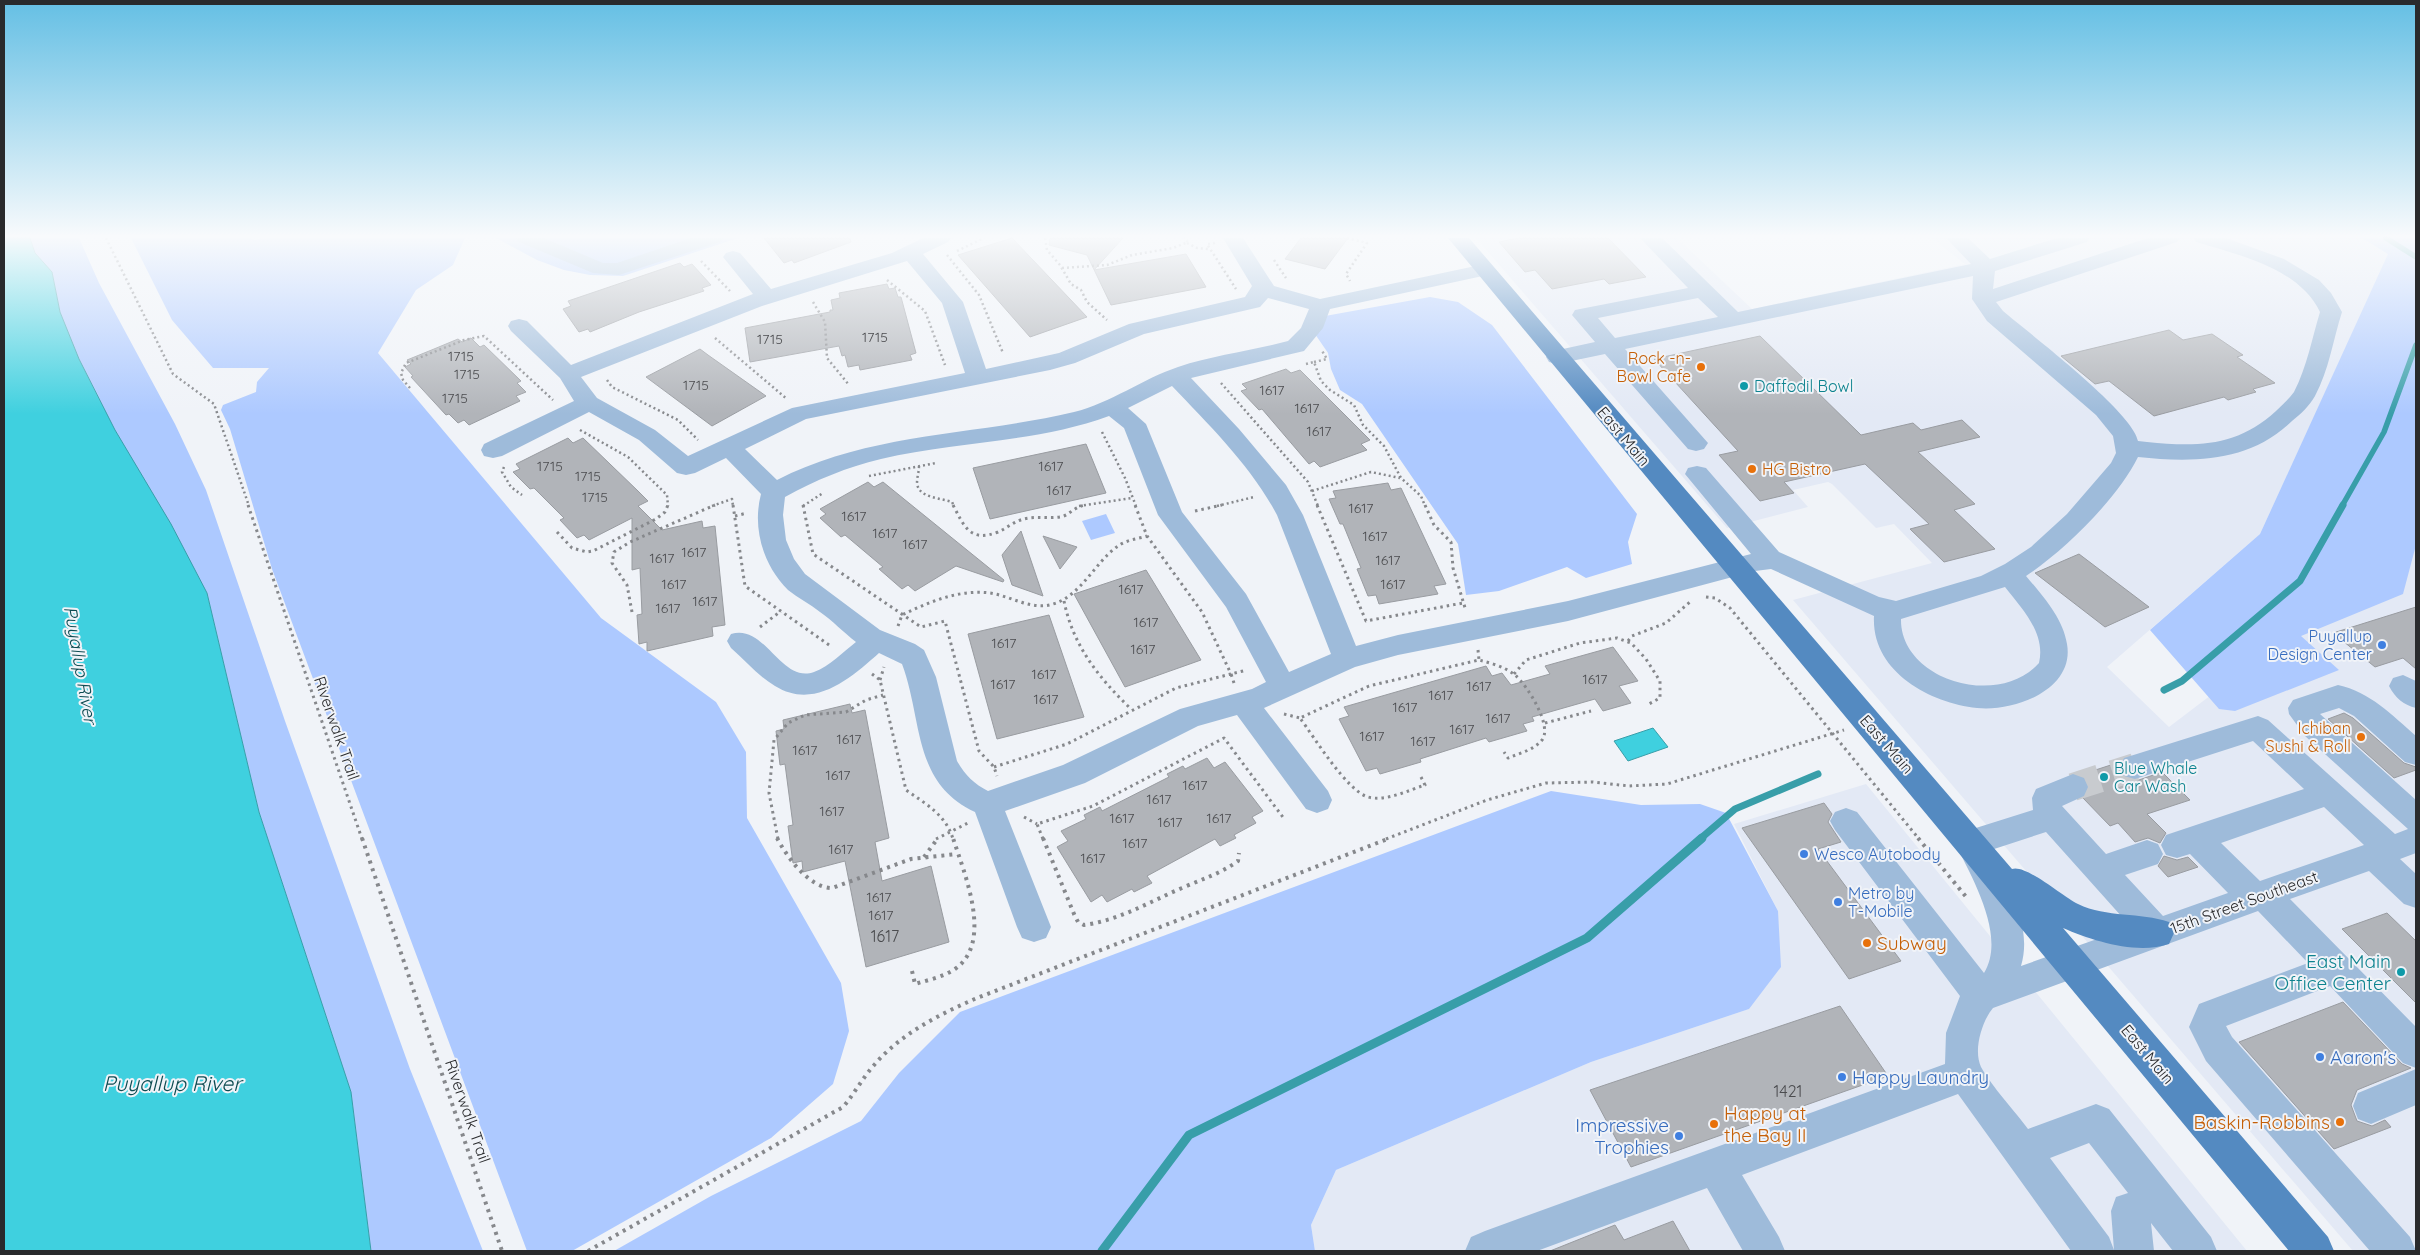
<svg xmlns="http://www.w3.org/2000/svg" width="2420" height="1255" font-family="Quicksand,sans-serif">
<rect width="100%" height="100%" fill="#f0f3f8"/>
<path fill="#e3e9f5" d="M1476,238h201l75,71 213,-45 -33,-26h430l27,16 -129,280 -153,133 62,60 154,-117 93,-146v787h-63l-560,-651 139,-37 -38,-39 -18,4 -44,-44 -4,-2 -35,8 15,17 -81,21z
M1866,784l381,467h-932l-4,-26 25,-55 255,-108 158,-53 29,-98 -44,-87z"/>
<path fill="#adc9ff" d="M30,238h49l20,45 76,141 31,66 79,231 125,348 73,182h-112l-20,-159 -92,-280 -52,-219 -92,-163 -36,-71 -19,-47 -8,-40 -17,-19z
M131,238h120l3,2 13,-2h198l-12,27 -37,25 -38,63 223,265 115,84 30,50 1,66 94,165 8,48 -16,53 -62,54 -199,113h-45l-255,-682 -42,-140 -9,-19 2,-5 33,-13 1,-10 12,-14h-56l-41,-48z
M496,238h242l-115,38 -33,-1 -26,-5 -27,-10z
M2362,238h54v307l-13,49 -102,42 38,34 -104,41 -16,-2 -69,-79 110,-96 128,-280z
M1430,297l28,5 34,23 145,189 -9,28 4,22 -46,14 -19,-11 -68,24 -33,4 -8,-51 -96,-140 -22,-14 -9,-21 -3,-16 -13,-19 10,-18z
M1106,514l9,19 -24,7 -9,-19z
M1551,791l90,14 59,-1 26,9 52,98 3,56 -32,42 -158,53 -255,108 -25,55 4,26h-701l97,-55 150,-75 38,-48 61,-61z"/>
<path fill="#3fd0df" stroke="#389ea9" d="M4,238h26l5,15 17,19 8,40 19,47 36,71 56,94 36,69 52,219 92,280 20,159h-367z
M1653,728l15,19 -40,14 -14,-20z"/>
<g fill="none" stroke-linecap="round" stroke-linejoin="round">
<path stroke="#389ea9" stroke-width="5.5" d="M2386,238l30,19
M2342,506l42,-74 32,-87"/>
<path stroke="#389ea9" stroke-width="7" d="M2164,690l18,-9 118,-100 43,-76
M1700,839l35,-30 83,-35"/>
<path stroke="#389ea9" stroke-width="9" d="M1102,1251l87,-116 398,-197 115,-100"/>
</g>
<path fill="#b1b4b9" stroke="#999ca1" d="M764,238h86l1,4 -57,21 -2,-3 -8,3z
M1012,238l58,61 17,18 -57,20 -72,-82z
M1050,238h73l-29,32 92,-16 20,33 -95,18 -24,-50 -38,-10z
M1301,238h47l-23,31 -40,-10z
M1518,238h90l38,39 -37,7 -5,-5 -52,10 -17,-19 -10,2 -26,-30z
M680,263l4,4 8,-3 19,21 -9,3 2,3 -65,21 -49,20 -2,-3 -9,3 -16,-23 8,-3 -3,-5z
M887,284l2,5 6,-1 3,9h3l15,56 -6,2 2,5 -52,10 -1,-5 -11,2 -3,-12 -3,1 -3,-10 -89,16 -5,-34 85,-16v-2h3l-2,-10 9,-2 -1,-5z
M2169,330l14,10 29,-6 31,21 -6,2 38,26 -22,6 3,3 -28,8 -4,-3 -70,19 -45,-35 -14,3 -34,-28z
M1760,336l101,99 52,-12 8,7 41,-10 18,17 -62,15 57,52 -21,6 41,39 -51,13 -34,-33 19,-5 -64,-60 -81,18 10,11 -34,8 -41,-46 19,-4 -84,-92z
M471,338l9,9 4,-2 37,36 -4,2 9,9 -10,4 4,5 -51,24 -5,-5 -6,3 -9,-9 -3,1 -35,-38 2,-1 -8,-9 6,-3 -4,-4 27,-11 24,-10 4,3z
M700,349l8,6 58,41 -54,30 -66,-49z
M1286,369l5,4 9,-3 70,70 -9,4 6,6 -47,17 -6,-6 -5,3 -47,-55 -3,1 -18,-19 6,-2 -5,-5z
M568,438l5,5 10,-5 55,53 10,10 -10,5 24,24 40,-9 1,7 12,-2 10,99 -13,2 1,9 -66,15v-9l-8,2 -2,-29 5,-1 -2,-46 -8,2v-52l-43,22 -5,-5 -7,3 -17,-18 4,-2 -30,-30 -4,1 -17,-17 7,-3 -4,-5z
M1086,444l20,49 -116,26 -17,-51z
M868,482l6,5 9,-5 121,98 -1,2 -47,-16 -41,25 -7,-6 -6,4 -23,-20 4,-2 -38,-32 -4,2 -21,-19 6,-4 -6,-5z
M1388,483l3,7 10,-2 45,96 -12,2 4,8 -59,10 -3,-9 -8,1 -11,-27 4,-1 -18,-44h-3l-11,-25 7,-1 -3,-7z
M1021,531l22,65 -31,-11 -10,-30z
M1043,536l34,11 -17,22z
M2079,554l70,53 -44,20 -70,-54z
M1146,570l55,90 -76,27 -51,-93z
M2416,607v62l-13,-11 -28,9 -42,-34z
M1049,615l35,102 -87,22 -29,-105z
M1613,647l25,34 -19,5 12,17 -28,8 -8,-12 -63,18 2,4 -11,3 4,7 -38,11 -3,-4 -66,21 1,3 -41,12 -3,-6 -11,3 -27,-52 10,-3 -5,-9 142,-41 6,10 10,-3 9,12 39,-11 -5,-8z
M850,704l2,9 13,-3 24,128 -14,4 7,39 49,-15 18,76 -83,25 -21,-106 -42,11 -1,-11 -9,2 -5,-37 5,-1 -8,-61 -5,1 -4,-34 8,-2 -1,-9z
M2344,713l9,5 51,45 12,4v3l-22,8 -66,-59z
M1207,758l7,10 11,-6 25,32 13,17 -11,6 4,6 -22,12 2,3 -16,8 -5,-7 -68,37 5,7 -18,9 -2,-3 -25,13 -5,-7 -11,7 -34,-55 11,-6 -7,-10 25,-12 -2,-4 16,-8 2,4 67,-34 -2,-3 16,-8 2,3z
M2120,762l-2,6 6,10 12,3 26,-9 28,28 -43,14 19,19 -6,10 -12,-5 -13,4 -17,-19 -8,3 -27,-28 7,-12 -4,-9 -6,-2z
M1824,803l8,11 -4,8 13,20 -23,7 83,112 -52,18 -107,-151z
M2164,856l13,4 11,-3 10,10 -30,10 -10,-11z
M2387,913l29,28v62l-74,-74z
M2343,1002l59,62 9,4 -54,22 -6,15 6,16 15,5 13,-6 6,7 -57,22 -95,-107z
M1840,1006l48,70 -257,91 -41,-77z
M1673,1221l17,30h-140l65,-26 9,15z"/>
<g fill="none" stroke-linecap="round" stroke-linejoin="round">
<path stroke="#c8cbcf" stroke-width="28" stroke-dasharray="28 14" stroke-linecap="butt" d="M2073,787l62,-20"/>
<path stroke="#86888c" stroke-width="2.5" stroke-dasharray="2 3" stroke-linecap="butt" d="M106,238l67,136 41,30 35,102
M1045,238l2,12 13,15 11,19 10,6 6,12 20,18
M1347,238l20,5 -21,31 4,7
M1187,243l10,5 12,1
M1215,243l-8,1 29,45
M957,251l27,-13
M947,255l32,40 24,58
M1274,260l12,18
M701,261l29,30
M1062,268l45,-3 25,-10 41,-7 15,-6 -4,-4
M887,280l38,31 20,54
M813,302l12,20 2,36 22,27
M715,338l72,61
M1314,362l13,-3 -6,-10
M1306,364l8,-2 7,19 9,9 24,15 9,20 21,21 17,32 20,18 4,10
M607,380l5,7 66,33 20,20
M1221,383l87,99 10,24
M410,388l-7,-8 -2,-7 5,-10 58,-23 20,-4 69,64
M580,430l48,27 39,38 1,11
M1102,432l23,46 11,28
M919,466c0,6 -2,11 -2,17 1,15 24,15 35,19l2,4
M504,467l-2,5 9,15 11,8
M869,476l67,-13
M1312,491l59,-19 29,6
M712,506l20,-7 1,7
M803,506l20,-13
M1079,506l53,-8
M1217,506l37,-9"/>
<path stroke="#86888c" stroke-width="3" stroke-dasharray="2.5 4" stroke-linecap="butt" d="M248,505l114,334
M733,505l12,81 87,61
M803,505l10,49 108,73 24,-6 34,130 15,16 3,9
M953,505c11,21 17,38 45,27 7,-3 13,-8 20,-11 13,-6 28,-2 42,-4 9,-1 14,-11 27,-12
M1317,505l49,116 97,-18
M1425,505l9,20 17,17 2,26 13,43
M1195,511l27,-6
M735,516l12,-3
M557,532l15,16 15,4 6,-1 63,-32 9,-7 3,-7
M1706,597l9,1 15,10 189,231
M1064,601c9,45 35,77 67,108
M632,612l-5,-27 -15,-22 2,-11 16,-10 85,-37
M898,626l4,-11c27,-13 57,-26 88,-22 21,3 42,18 63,11 28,-8 42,-42 65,-58 8,-6 19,-7 29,-10
M760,627l21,-16
M1628,641l4,-5 34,-13 25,-22
M1478,650l1,10
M872,674l8,6 26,110c20,14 40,25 47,49
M1514,674l12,-14 54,-17 37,-5 14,5 15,16 14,22v17l-13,7
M880,680l4,-13
M1234,683l-3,-9 16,-4
M1284,714l16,4
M1545,723l46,-12
M994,767l73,-23 109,-56 55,-14 -29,-62 -55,-76 -12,-31
M1421,777l4,8c-16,5 -39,17 -57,12 -21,-6 -54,-60 -68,-79l69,-32 110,-26c12,3 26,7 36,15 12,10 38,51 27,65 -8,10 -22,13 -34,18l-4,-6
M1024,817l13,7
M778,839l-9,-46 5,-53 14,-17 17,-8 41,-3 20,-12 17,-5
M936,839l32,-16
M1043,839l-6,-15 56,-18 131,-68 61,82
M1386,839l101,-39 59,-17 47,-1 36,4 38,-2 177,-54"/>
<path stroke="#86888c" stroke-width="4" stroke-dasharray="3 5" stroke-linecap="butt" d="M362,838l140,413
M777,838c10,19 32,50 55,50l79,-29 46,-5
M1043,838l31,76 4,8 6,3c36,-5 65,-23 98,-37 20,-9 38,-14 56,-27l1,-8
M1918,838l49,60
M924,857l14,-19
M912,971l3,13c13,-4 28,-7 40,-15 39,-27 9,-96 -2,-131
M588,1251l255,-144c12,-14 20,-30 32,-43 27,-31 65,-50 102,-66l413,-160"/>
<path fill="#9ebbda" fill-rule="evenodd" d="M516,238h28l59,25h14l74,-25h32l-3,4 -101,33 -26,-2 -74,-31z
M923,238h28l-3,4 -25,12 40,48 23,67 73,-16 70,-29 116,-27 7,-11 -29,-48h20l31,48 46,13 165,-35 7,2 3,4 -3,4 -162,35 -7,19 -19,23 -113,27 48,51 47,56 17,30 53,131 42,-11 170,-34 183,-47 -66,-80 3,-6 9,-2 9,2 73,84 100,45 17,4 85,-25 24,-12 26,-17 36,-33 44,-51 5,-10 -3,-17 -17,-21 -109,-94 -15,-22 1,-23 -348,73 83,94 -4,6 -8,2 -8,-2 -83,-95 -48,10 -8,-2 -3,-5 3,-5 46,-10 -23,-27 3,-5 113,-22 -48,-50h22l76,74 233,-48 -25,-26h22l22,21 67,-21h33l-3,4 -92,29 -2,18 155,-51h32l-3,4 -181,60 7,9c27,23 130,101 135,130l9,1c50,5 90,5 129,-31 6,-6 13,-12 18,-19 13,-25 18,-54 26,-80 -21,-44 -81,-57 -124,-70l-3,-4h33l58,21 35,21 12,13 11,19c-9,28 -13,58 -27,84 -6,10 -14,18 -23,25 -42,41 -98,42 -154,36 -20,41 -74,94 -112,119 16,19 37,42 41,68 8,46 -53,68 -90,64 -48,-5 -106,-37 -103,-92l-103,-47 -16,2 -187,50 -170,34 -43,12 -91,41 64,83 4,9 -4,9 -11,4 -11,-4 -69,-94 -39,11 -113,57 -80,28 46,116 -5,11 -12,4 -12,-4 -5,-11 -42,-115c-63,-29 -52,-92 -73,-148l-23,-11c-29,26 -65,57 -104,33 -17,-10 -29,-25 -44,-38l-4,-7 4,-7c34,-11 50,50 83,38 16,-6 29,-20 42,-30 -13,-10 -23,-21 -36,-30 -10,-8 -22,-14 -32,-22 -25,-25 -36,-62 -27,-96l-35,-36 -31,15 -9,2 -9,-2 -38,-33 -50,-28 -87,44 -9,2 -9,-2 -3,-6 3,-6 90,-43 -14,-23 -49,-47 -3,-5 3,-5 8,-2 8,2 44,44 182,-71 -30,-37 3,-4 7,-2 7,2 31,36 121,-36zM907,261l35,42 23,70 -173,35 -104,48 -33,-26 -58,-32 -16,-21 181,-71zM1268,298l41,11 -8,19 -13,13c-36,10 -74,14 -110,26 -36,12 -67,36 -104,45 -100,24 -204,20 -297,68l-32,-31 61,-30 244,-49 25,-7 69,-29 116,-27zM1698,298l20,19 -103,21 -17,-20zM1172,386c38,40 79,80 105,129l54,139 -42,18 -43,-78 -64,-82 -36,-88 -18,-16zM1109,416l15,12 34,87 68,92 40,75 -14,7 -72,20 -117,56 -75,26c-14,-7 -23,-16 -31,-30l-21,-84 -12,-27 -9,-6 -35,-14 -75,-56 -11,-15 -8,-19 -3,-25 2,-18c31,-17 62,-30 96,-38 75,-18 155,-16 228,-43zM2005,587c17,22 41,46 34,76 -40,46 -139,17 -138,-44z
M2403,675l13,6v27c-12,-3 -21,-10 -27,-22l4,-8z
M2338,685c32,7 54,30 78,51v29l-11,-3 -51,-46 -15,-8 -19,6 96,86v53l-16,6 16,15v34l-12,-4 -35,-33 -79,28 126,128v41l-13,-5 -73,-77 -104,40 6,11 178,200 6,14h-46l-164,-190 -17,-34 10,-23 109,-41 -50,-52 -265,97c-11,13 -20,42 -12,59 11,20 34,44 47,62l68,-25 13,5 102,128 6,14h-44l-22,-28 3,28h-83l-113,-157 -216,81 37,62 6,14h-42l-36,-63 -170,63h-72l6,-14 14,-6 460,-167 1,-31 14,-37 -125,-166 -5,-9 5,-9 11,-4 11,4 127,161c23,-37 -13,-97 -29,-130l5,-10 73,-23 -1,-12 4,-9 37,-15 11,4 4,9 -4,9 -22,10 44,48 41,-14 11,4 5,10 -5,10 -33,11 38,41 65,-23 -38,-39 -13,4 -11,-3 -5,-10 5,-10 138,-46 -51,-48 -118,38 -11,-3 -4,-9 4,-9 134,-42 10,4 127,114 13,-5 -103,-93 -16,-22 -1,-6 5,-8zM2324,807l40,38 -104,36 -39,-38zM2046,832l85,95 -110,39c12,-40 -13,-82 -30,-116zM2089,1143l39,50 -12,4 -5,14 3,39 -5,-13 -59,-79z
M2416,1069v36l-45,19 -13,-5 -5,-13 5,-13z"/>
<path fill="#548ac1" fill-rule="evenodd" d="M1448,238h21l543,631c14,-5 51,28 66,35 29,14 62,8 91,18l5,11 -5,11c-32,11 -76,-3 -106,-16l265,309 6,14h-45z"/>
</g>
<linearGradient id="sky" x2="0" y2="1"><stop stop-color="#64bfe4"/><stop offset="0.57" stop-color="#f8fafc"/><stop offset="1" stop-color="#f8fafc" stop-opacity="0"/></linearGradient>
<rect width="2420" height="414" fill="url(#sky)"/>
<g fill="#e8710a" stroke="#f0f3f8" stroke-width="2">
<circle cx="1701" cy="367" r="5"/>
<circle cx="1752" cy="469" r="5"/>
<circle cx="2361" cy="737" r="5"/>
<circle cx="1867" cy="943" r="5"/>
<circle cx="2340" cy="1122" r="5"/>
<circle cx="1714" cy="1124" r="5"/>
</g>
<g fill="#0f9aa8" stroke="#f0f3f8" stroke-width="2">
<circle cx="1744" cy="386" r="5"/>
<circle cx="2104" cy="777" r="5"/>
<circle cx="2401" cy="972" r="5"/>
</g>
<g fill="#3f7fe0" stroke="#f0f3f8" stroke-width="2">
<circle cx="2382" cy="645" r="5"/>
<circle cx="1804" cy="854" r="5"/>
<circle cx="1838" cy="902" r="5"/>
<circle cx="2320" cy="1057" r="5"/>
<circle cx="1842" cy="1077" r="5"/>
<circle cx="1679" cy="1136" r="5"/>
</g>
<g text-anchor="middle" stroke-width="4" stroke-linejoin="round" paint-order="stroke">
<g font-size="14" fill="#4b4c4f">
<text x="875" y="342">1715</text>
<text x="770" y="344">1715</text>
<text x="461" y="361">1715</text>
<text x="467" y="379">1715</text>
<text x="696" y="390">1715</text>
<text x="1272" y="395">1617</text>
<text x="455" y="403">1715</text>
<text x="1307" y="413">1617</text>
<text x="1319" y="436">1617</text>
<text x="550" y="471">1715</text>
<text x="1051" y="471">1617</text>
<text x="588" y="481">1715</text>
<text x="1059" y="495">1617</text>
<text x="595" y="502">1715</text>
<text x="1361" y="513">1617</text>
<text x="854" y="521">1617</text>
<text x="885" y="538">1617</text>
<text x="1375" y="541">1617</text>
<text x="915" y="549">1617</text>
<text x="694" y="557">1617</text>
<text x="662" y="563">1617</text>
<text x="1388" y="565">1617</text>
<text x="674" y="589">1617</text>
<text x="1393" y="589">1617</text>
<text x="1131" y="594">1617</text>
<text x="705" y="606">1617</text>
<text x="668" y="613">1617</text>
<text x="1146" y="627">1617</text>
<text x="1004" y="648">1617</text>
<text x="1143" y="654">1617</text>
<text x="1044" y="679">1617</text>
<text x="1595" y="684">1617</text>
<text x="1003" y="689">1617</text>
<text x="1479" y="691">1617</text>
<text x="1441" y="700">1617</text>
<text x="1046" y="704">1617</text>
<text x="1405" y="712">1617</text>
<text x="1498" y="723">1617</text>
<text x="1462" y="734">1617</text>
<text x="1372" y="741">1617</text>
<text x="849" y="744">1617</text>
<text x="1423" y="746">1617</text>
<text x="805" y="755">1617</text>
<text x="838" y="780">1617</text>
<text x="1195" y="790">1617</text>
<text x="1159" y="804">1617</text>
<text x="832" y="816">1617</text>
<text x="1122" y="823">1617</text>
<text x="1219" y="823">1617</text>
<text x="1170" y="827">1617</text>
<text x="1135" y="848">1617</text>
<text x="841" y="854">1617</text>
<text x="1093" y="863">1617</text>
<text x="879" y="902">1617</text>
<text x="881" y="920">1617</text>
</g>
<g font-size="16" fill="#c56008" stroke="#f0f3f8" text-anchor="end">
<text x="1691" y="364">Rock -n-<tspan x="1691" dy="18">Bowl Cafe</tspan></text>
<text x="1762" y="475" text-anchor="start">HG Bistro</text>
<text x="2351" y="734">Ichiban<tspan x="2351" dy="18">Sushi &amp; Roll</tspan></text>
</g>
<g font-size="16" fill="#0d838f" stroke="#f0f3f8" text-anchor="start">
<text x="1754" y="392">Daffodil Bowl</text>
<text x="2114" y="774">Blue Whale<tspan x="2114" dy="18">Car Wash</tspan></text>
</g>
<g font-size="16" fill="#292a2c" stroke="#f0f3f8">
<text transform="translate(1624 436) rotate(50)" y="6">East Main</text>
<text transform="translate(337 728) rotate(71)" y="6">Riverwalk Trail</text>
<text transform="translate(1887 744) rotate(49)" y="6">East Main</text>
<text transform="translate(2244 902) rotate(-20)" y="6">15th Street Southeast</text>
<text transform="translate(2148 1054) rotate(50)" y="6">East Main</text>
<text transform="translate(468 1111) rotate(71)" y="6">Riverwalk Trail</text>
</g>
<g font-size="16" fill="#366cbe" stroke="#f0f3f8" text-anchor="start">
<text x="2372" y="642" text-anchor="end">Puyallup<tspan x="2372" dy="18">Design Center</tspan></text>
<text x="1814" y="860">Wesco Autobody</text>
<text x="1848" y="899">Metro by<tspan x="1848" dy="18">T-Mobile</tspan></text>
</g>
<g font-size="16" fill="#4b4c4f">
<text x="885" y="942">1617</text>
<text x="1788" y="1097">1421</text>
</g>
<g font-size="18" font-style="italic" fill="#0c4b51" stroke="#f0f3f8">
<text transform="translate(80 665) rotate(80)" y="6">Puyallup River</text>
</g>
<g font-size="19" fill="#c56008" stroke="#f0f3f8" text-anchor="start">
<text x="1877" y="950">Subway</text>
<text x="1724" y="1120">Happy at<tspan x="1724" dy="22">the Bay II</tspan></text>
<text x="2330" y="1129" text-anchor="end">Baskin-Robbins</text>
</g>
<g font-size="19" fill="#0d838f" stroke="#f0f3f8" text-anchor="end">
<text x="2391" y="968">East Main<tspan x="2391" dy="22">Office Center</tspan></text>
</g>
<g font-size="19" fill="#366cbe" stroke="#f0f3f8" text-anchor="start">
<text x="2330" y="1064">Aaron's</text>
<text x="1852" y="1084">Happy Laundry</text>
<text x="1669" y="1132" text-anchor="end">Impressive<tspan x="1669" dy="22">Trophies</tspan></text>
</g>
<g font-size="21" font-style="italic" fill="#0c4b51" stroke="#f0f3f8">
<text x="172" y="1091">Puyallup River</text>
</g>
</g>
<rect width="2420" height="1255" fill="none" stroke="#292a2c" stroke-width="10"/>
</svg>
